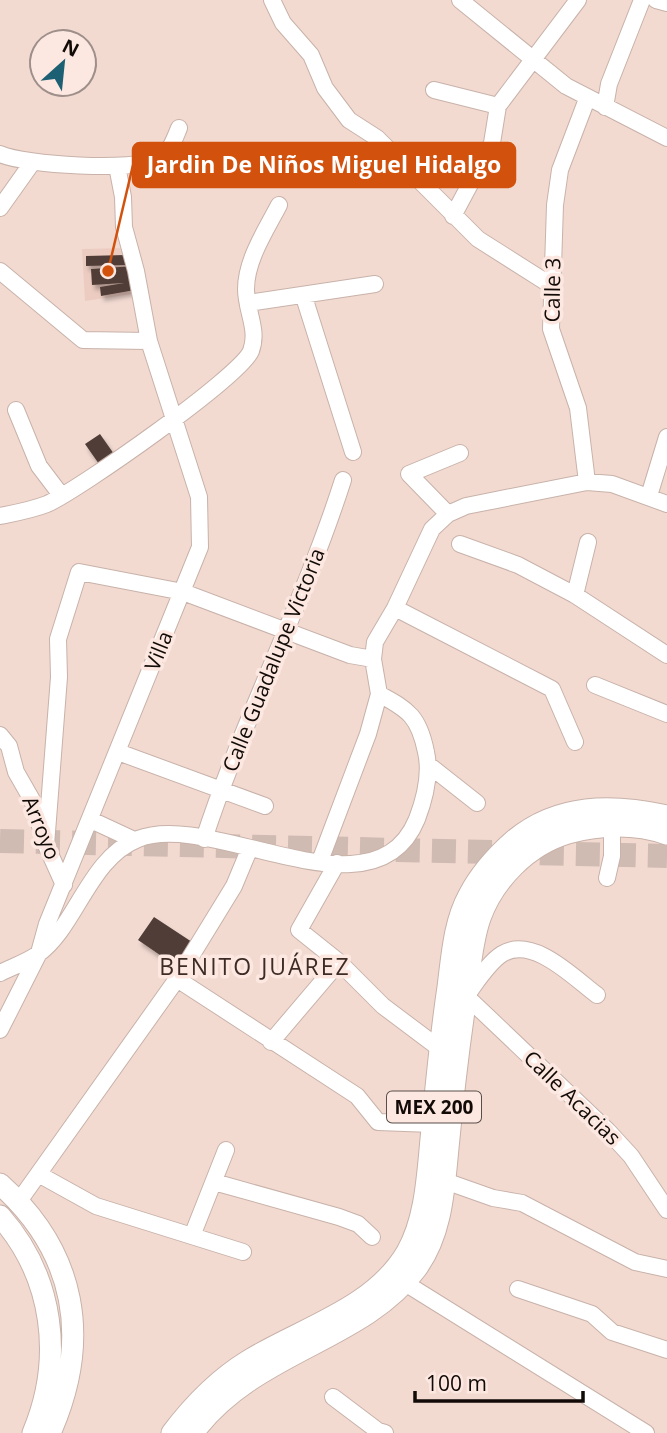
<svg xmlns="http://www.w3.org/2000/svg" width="667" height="1433" font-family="'Open Sans',sans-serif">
<defs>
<filter id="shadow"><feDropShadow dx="3" dy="5" stdDeviation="2" flood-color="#0004"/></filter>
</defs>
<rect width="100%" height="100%" fill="#f2dad1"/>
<path fill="#ecccc1" d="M126,248l12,45 -53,8 -3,-52z"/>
<path fill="#513e37" filter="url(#shadow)" d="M125,255l1,10 -40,1v-10z
M134,266l1,24 -34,6 -1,-9 24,-4 -32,2 -1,-16z
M100,434l14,20 -15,10 -14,-20z
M154,917l38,25 -16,24 -38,-26z"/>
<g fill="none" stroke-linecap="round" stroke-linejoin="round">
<path stroke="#d0bbb3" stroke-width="24" stroke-dasharray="24 12" stroke-linecap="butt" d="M0,841l667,15"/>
<defs>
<path id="minor" d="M272,0l11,23 28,32 14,33 24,32 28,18 101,101 74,47
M460,0l106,86 101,52
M656,0l11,3
M434,90l64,16
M587,99l-27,71 -5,35 -4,124 27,79 9,74
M605,107l4,-23 33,-84
M0,154c24,11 135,18 158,5 12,-6 16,-19 21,-31
M0,208l32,-45
M453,216l39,-73 6,-37 80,-106
M0,271l83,69 66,1
M304,297l49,155
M248,303l127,-19
M16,410l23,56 22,29
M649,496l18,-59
M448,514l-39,-40 51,-21
M0,516c15,-3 32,-6 47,-12 30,-13 193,-127 204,-153 8,-21 -5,-40 -5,-62 0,-29 20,-59 33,-84
M460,544l58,21 57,30 92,60
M575,595l13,-53
M395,608l157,81 23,53
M595,685l72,29
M0,735l9,11 7,26 16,28 14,45 18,40
M118,752l147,54
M430,766l47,37
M91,820l43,20
M204,839c40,-122 100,-237 139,-359
M46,845l13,-168 -1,-38 21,-67 104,20 167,63 23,4
M320,861l48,-127 11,-40 -6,-35 2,-17 20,-34 37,-79 16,-15 18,-8 121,-24 25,2 55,20
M337,863l-38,67 40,32 44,44 56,42
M607,878l5,-22v-30
M0,973c12,-6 27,-11 38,-19 38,-27 51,-96 100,-115 74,-30 236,85 279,-20 8,-21 14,-45 9,-67 -7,-35 -17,-42 -47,-58
M177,979l180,117 21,26 54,2
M597,995c-23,-17 -64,-60 -95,-41 -14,9 -26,29 -36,42l142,135 23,25 36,54
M0,1030l39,-77 8,-29 153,-377 -1,-50 -50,-156 -13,-70 -12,-44 -1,-30 -6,-31
M271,1042l68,-80
M40,1175l56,31 147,46
M445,1181l48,17 29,5 113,59 32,7
M214,1182l125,35 19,7 14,13
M19,1201l158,-222 57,-93 15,-36
M192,1236l34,-86
M405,1283l241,150
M518,1289l74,25 20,18 55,18
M333,1397l45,34 7,2"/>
<path id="major" d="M0,1184c76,68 92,155 50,249
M0,1216c54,61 64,143 33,217
M172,1433c22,-29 45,-53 76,-72 53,-33 126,-52 159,-109 17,-30 20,-69 23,-102 5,-55 10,-109 18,-163 4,-31 6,-65 21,-92 11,-21 26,-38 43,-53 45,-39 101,-38 155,-26
M193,1433c60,-82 169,-91 223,-164 26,-35 28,-80 32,-121 5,-53 11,-105 19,-157 3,-24 5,-50 13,-73 14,-39 48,-73 88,-85 32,-9 68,-10 99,1"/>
</defs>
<use href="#minor" stroke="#c8b2a9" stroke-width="18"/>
<use href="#major" stroke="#c8b2a9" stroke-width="23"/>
<use href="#minor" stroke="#fff" stroke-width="16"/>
<use href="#major" stroke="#fff" stroke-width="21"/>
</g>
<g text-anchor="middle" stroke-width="7" stroke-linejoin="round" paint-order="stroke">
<rect fill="#fce8e1" stroke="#584d48" stroke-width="2" x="387" y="1091.5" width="94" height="31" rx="5"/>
<g font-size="19" font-weight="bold" fill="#110a07">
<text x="434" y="1114">MEX 200</text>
</g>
<g font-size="21" fill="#110a07" stroke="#fce8e1">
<text transform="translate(553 290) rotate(-89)" y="7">Calle 3</text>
<text transform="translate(159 651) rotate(-68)" y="7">Villa</text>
<text transform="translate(274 660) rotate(-68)" y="7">Calle Guadalupe Victoria</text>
<text transform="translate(41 828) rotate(68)" y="7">Arroyo</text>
<text transform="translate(572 1098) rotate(44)" y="7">Calle Acacias</text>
</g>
<g font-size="23" letter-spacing="2" fill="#3d2b25" stroke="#fce8e1">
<text x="255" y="975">BENITO JUÁREZ</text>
</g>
</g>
<path fill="none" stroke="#d2510c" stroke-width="2.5" d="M108 271L133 165"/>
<circle fill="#d2510c" stroke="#fce8e1" stroke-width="2.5" cx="108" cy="271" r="7"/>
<rect fill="#d2510c" stroke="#d2510c" stroke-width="2.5" x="133" y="143" width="382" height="44" rx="7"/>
<g font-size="23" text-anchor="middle" font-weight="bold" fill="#fff">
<text x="324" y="173">Jardin De Niños Miguel Hidalgo</text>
</g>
<g transform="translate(63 63) rotate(27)"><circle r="33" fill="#fce8e1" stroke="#9e8f8a" stroke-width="2"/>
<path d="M0-5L12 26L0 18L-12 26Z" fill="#1d6073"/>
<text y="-10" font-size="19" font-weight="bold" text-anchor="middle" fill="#110a07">N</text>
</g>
<path d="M415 1391v10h168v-10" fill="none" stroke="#110a07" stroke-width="3.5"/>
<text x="426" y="1391" font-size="21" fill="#110a07" stroke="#fce8e1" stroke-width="5" paint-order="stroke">100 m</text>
</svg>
